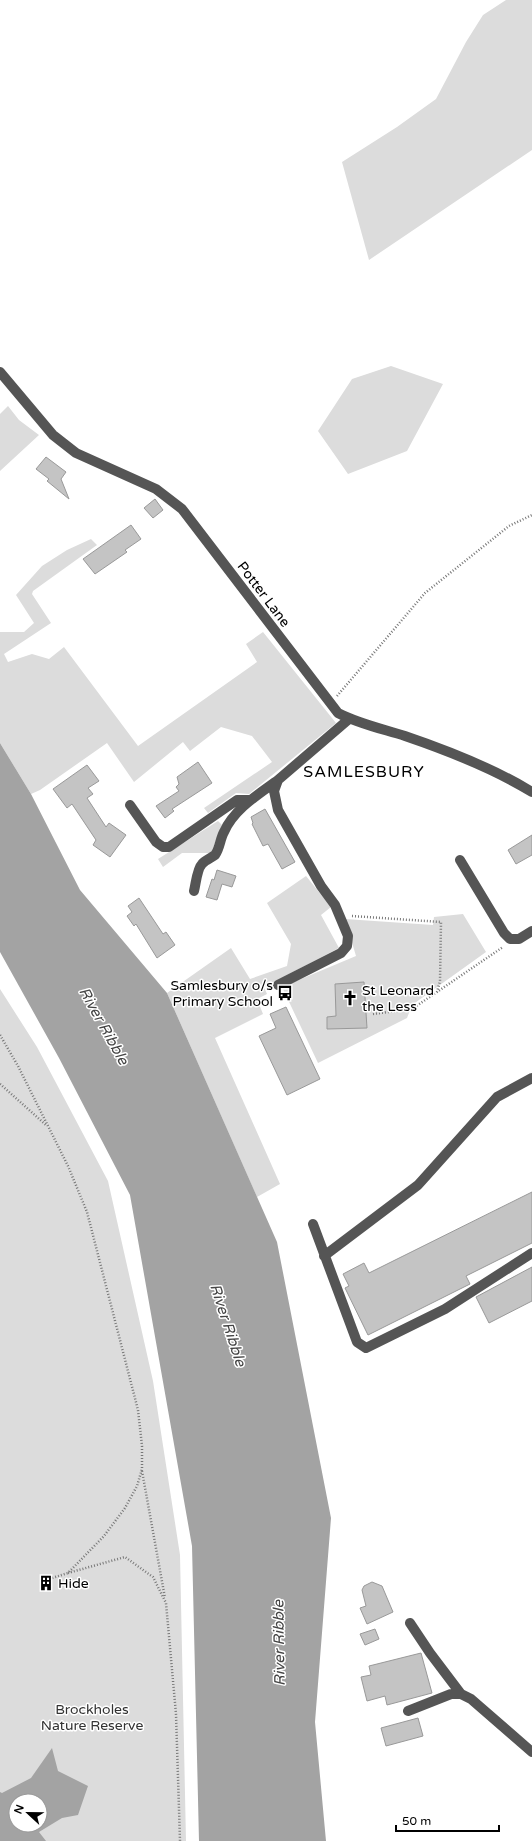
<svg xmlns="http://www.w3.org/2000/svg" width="532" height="1841" font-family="'Varela Round',sans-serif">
<rect width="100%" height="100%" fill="#fff"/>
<path fill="#dcdcdc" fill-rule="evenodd" d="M506,0h26v150l-163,110 -27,-98 55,-35 39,-28 30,-57 17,-27z
M391,366l52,18 -36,67 -59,23 -30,-43 34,-52z
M8,406l11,14 20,15 -39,36v-57z
M91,539l6,6 -64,46 -1,3 19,29 -47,31 4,8 24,-8 17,5 15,-12 74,99 119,-84 -11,-18 17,-12 73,91 -87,71 -13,-1 -28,20 -4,-5 68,-46 -20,-26 -31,-9 -31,24 -7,-9 -49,40 -27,-39 -67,47 -9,4 -31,-51v-111h24l10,-9 -18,-28 26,-29 25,-16z
M218,821l4,4 -11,28h-29l-19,14 -5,-8z
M306,876l25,31 -10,8 18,33 -75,39 3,7 -10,5 6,15 -48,24 65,146 -23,13 -90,-204 64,-45 19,31 37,-13 4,-22 -24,-41z
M463,914l23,38 -74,53 -5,13 -89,45 -36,-76 74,-31 -11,-37 88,6 1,-8z
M0,989l37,58 71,134 45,200 27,174 6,286h-186zM16,1801h24v24h-24z"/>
<path fill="#a3a3a3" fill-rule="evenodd" d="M0,743l31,51 49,96 87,103 110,249 54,276 -16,204 11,119h-127l-7,-295 -62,-351 -71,-137 -59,-106z
M52,1748l6,23 30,15 -10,29 -16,3 -23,14 7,9h-46v-49l2,1 29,-15zM16,1801h24v24h-24z"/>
<path fill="#c4c4c4" stroke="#999" d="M46,457l20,15 -5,7 8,20 -22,-18 2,-2 -13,-10z
M155,499l8,11 -10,8 -9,-10z
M131,525l10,14 -16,11 2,2 -32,22 -12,-15z
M198,762l14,21 -40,26 2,2 -9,7 -9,-12 23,-15 -3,-4 3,-3 -2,-7z
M87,765l12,16 -11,7 5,6 -6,4 19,29 3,-4 17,12 -16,22 -17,-12 3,-5 -24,-36 -5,4 -14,-19z
M265,809l30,53 -13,7 -14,-25 -5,2 -11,-22 1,-1 -2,-6z
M532,835v20l-16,9 -8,-14z
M217,870l19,6 -4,11 -10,-3 -5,16 -11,-3 6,-18 2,1z
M139,898l24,36 3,-2 9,13 -18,13 -21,-34 -2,2 -7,-10 5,-4 -4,-6z
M364,982l3,46 -40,1v-12l9,-1 -1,-32z
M286,1007l34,72 -33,16 -28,-59 17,-8 -6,-14z
M532,1192v51l-66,33 4,8 -102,51 -23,-47 4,-2 -6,-12 21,-11 5,10z
M532,1267v34l-43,22 -13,-26z
M372,1582l10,4 11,26 -26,12 -7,-16 6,-2 -4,-16 2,-4z
M375,1629l4,10 -14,6 -5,-11z
M421,1653l11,40 -45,12 -2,-9 -18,5 -6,-24 10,-2 -2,-9z
M418,1718l5,18 -37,10 -5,-18z"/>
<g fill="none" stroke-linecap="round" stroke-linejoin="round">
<path stroke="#777" stroke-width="2.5" stroke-dasharray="1 2" stroke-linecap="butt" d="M337,696l88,-103 84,-67 23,-11
M352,916l89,6 -1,59 -3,11
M373,1014l39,-5 91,-62
M0,1035l18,31 50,100 19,46 51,198 4,36v23l-5,17 -12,22 -21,28 -36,37 -19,6
M0,1084l47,42
M142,1471l23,127
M68,1573l57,-16 28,20 13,26 10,111 4,127"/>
<path stroke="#555" stroke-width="10" d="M0,372l53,63 23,18 80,36 26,20 156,204c21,11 45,16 67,23 44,15 88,32 127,56
M130,805l26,37 7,5h6l68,-47h14
M460,860l44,73 6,6h9l13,-8
M194,891c2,-8 3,-22 8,-27 3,-4 9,-6 13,-9 5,-7 5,-16 9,-23 10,-23 35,-38 54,-52
M278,985l63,-32 6,-7 1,-10 -13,-31 -14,-19 -43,-76 -4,-19 4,-11 71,-61
M313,1224l44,118 9,6 79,-39 87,-56
M324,1256l94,-71 79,-88 35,-19
M410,1623l20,30 31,41
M408,1711l43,-17h10l10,5 61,53"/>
</g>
<defs>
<symbol id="bus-bare" viewBox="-9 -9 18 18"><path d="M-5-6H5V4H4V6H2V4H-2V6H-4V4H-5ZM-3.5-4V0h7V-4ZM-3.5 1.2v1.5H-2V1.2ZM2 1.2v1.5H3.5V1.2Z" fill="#000" stroke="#fff" stroke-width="2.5" paint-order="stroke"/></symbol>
<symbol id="church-bare" viewBox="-9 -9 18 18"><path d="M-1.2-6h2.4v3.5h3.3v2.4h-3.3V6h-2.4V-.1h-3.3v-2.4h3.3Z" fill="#000" stroke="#fff" stroke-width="2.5" paint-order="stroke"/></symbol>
<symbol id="building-bare" viewBox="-9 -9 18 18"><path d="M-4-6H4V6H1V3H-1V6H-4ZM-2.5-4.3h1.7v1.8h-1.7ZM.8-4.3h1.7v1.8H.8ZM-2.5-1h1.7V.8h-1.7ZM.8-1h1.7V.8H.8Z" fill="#000" stroke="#fff" stroke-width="2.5" paint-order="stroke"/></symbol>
</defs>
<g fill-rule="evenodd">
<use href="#bus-bare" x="274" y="982" width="22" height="22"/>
<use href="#church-bare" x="339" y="987" width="22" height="22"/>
<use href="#building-bare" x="35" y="1572" width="22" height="22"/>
</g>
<g text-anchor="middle" stroke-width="3" stroke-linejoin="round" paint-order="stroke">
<g font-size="14" fill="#000" stroke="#fff">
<text transform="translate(264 594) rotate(53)" y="5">Potter Lane</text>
</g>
<g font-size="14" fill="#000" stroke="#fff" text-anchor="start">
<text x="273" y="990" text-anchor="end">Samlesbury o/s<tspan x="273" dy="16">Primary School</tspan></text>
<text x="362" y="995">St Leonard<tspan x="362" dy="16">the Less</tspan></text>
<text x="58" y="1588">Hide</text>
</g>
<g font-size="14" fill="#333" stroke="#fff">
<text x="92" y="1714">Brockholes<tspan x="92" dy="16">Nature Reserve</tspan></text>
</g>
<g font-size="15" font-style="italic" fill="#444" stroke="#fff">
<text transform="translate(104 1026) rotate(61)" y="5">River Ribble</text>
<text transform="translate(228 1325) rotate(72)" y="5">River Ribble</text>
<text transform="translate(279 1643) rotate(-91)" y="5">River Ribble</text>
</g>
<g font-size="16" letter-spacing="1" fill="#000" stroke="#fff">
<text x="364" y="777">SAMLESBURY</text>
</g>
</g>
<g transform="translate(28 1813) rotate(292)"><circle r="19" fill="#ffffff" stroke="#999999"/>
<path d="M0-3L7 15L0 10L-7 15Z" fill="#000000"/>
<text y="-6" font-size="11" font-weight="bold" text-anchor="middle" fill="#000000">N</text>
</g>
<path d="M396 1825v6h103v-6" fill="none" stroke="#000000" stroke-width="2"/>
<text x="402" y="1825" font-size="12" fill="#000000" stroke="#ffffff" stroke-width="3" paint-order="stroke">50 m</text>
</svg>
